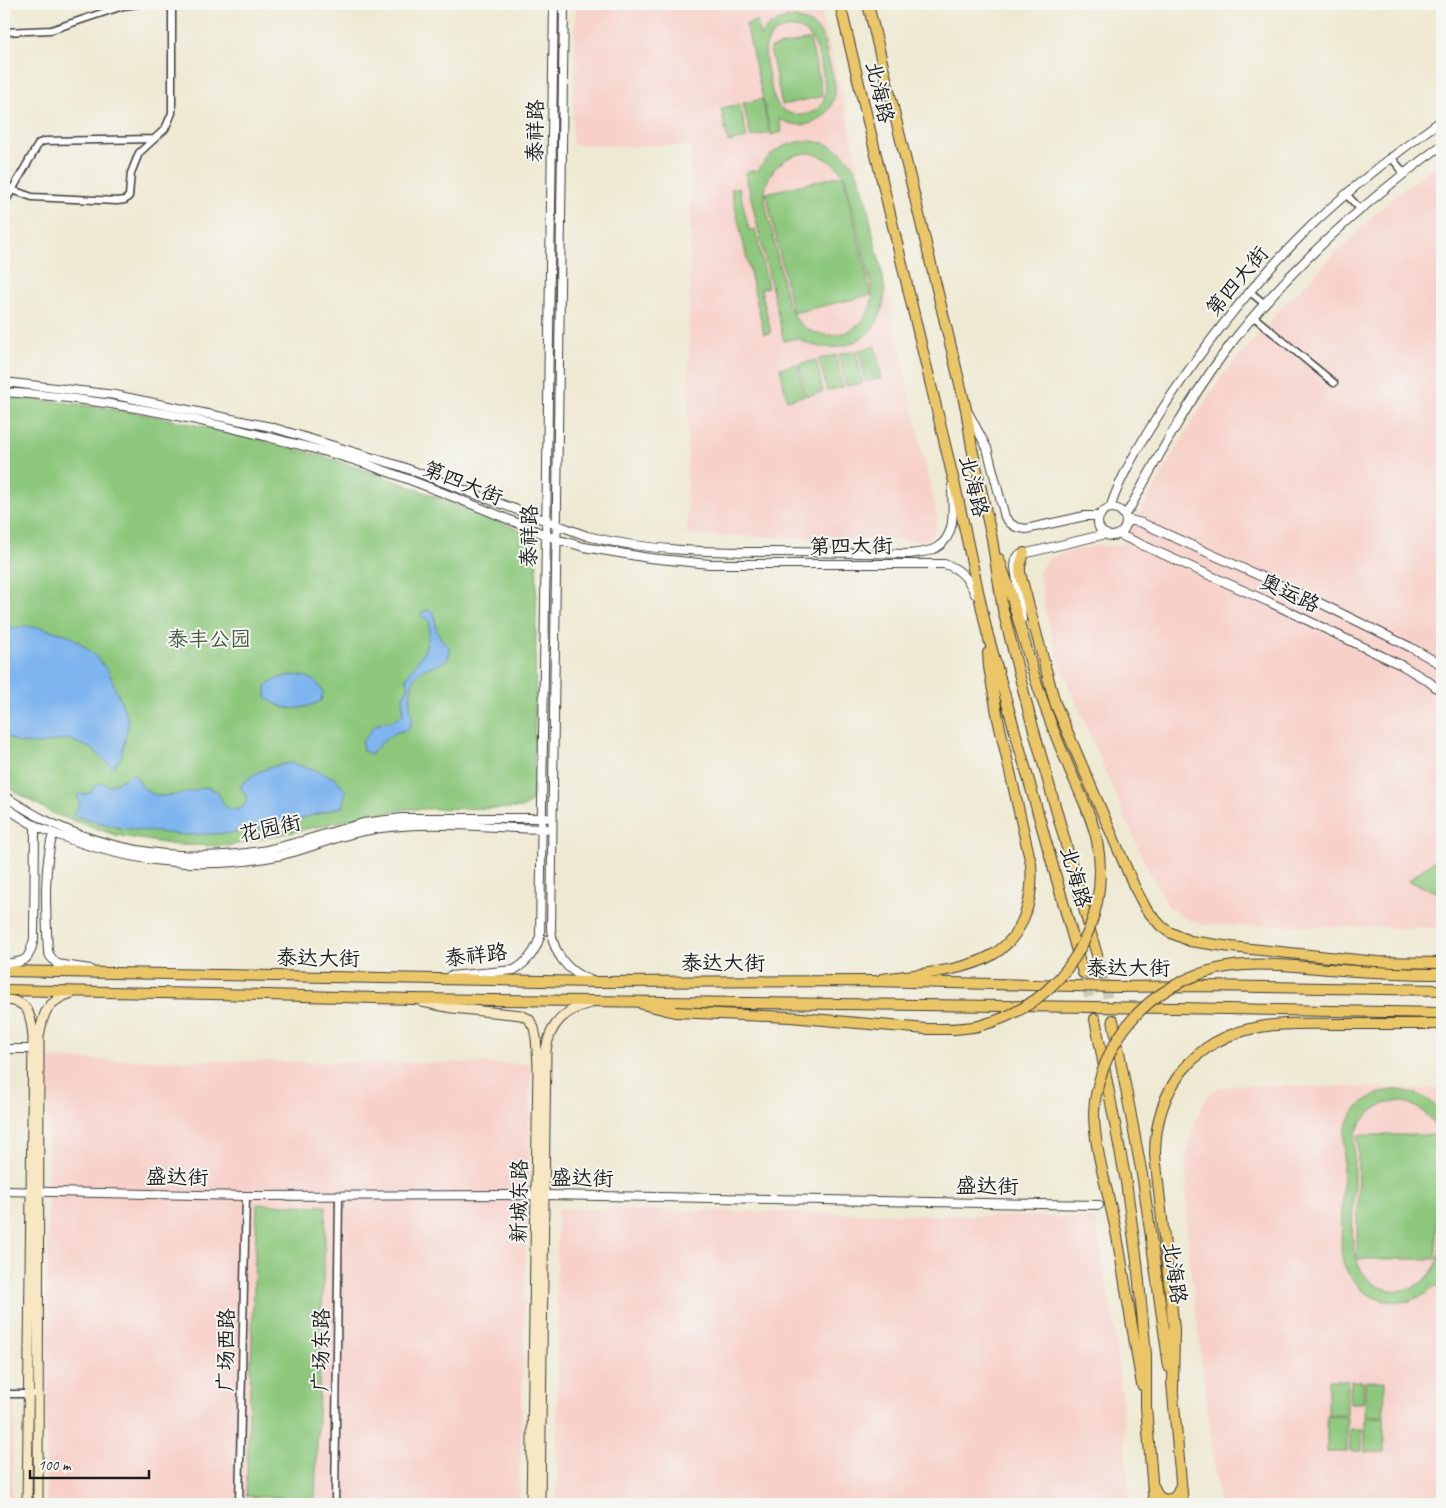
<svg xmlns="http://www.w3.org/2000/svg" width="1446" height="1508" font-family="Caveat,'LXGW WenKai TC',sans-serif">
<rect width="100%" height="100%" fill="#f6f6f2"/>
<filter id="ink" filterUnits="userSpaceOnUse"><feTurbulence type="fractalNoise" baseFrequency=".02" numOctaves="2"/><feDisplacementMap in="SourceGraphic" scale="10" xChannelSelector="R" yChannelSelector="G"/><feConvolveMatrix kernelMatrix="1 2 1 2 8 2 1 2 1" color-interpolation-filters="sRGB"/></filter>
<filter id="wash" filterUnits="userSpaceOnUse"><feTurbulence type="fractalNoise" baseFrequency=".0096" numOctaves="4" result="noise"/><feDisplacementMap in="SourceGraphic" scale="20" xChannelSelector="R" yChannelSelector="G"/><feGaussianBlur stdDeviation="1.12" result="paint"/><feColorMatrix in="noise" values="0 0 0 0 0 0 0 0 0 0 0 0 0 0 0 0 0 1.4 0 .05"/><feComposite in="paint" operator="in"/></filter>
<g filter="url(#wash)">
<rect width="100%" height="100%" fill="#eee9d2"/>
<path fill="#f7d0c9" d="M576,4h243l30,119 88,393v9l-2,8 -6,6 -6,2 -236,-6 4,-389 -119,-1z
M1442,160v768l-238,-3 -22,-8 -14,-11 -23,-42 -83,-194 -16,-56 -7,-41 7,-12 12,-7 35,-8 29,-1 72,-127 30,-44 60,-69 79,-79 30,-29z
M49,1059l482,5 -12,440h-473z
M1237,1085l205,4v415h-223l-31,-258 -2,-50v-39l7,-27 10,-26 6,-10 11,-7z
M557,1208l538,10 17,94 11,96 6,91 -3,5h-376l-193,-5z
M4,1398h11l-4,106h-7z"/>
<path fill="#8cc77c" stroke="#54724c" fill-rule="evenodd" d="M795,18c9,2 17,5 23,12 7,8 8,19 10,29 3,11 8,23 7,34 -2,17 -16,32 -34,32 -7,0 -15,-3 -22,-6l3,13 -11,3 -25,-111 11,-3 3,15c9,-12 20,-19 35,-18zM785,28c33,-5 35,33 40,57 2,8 -1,18 -8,24 -12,10 -33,7 -41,-7 -4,-7 -5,-17 -7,-26 -5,-21 -9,-39 16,-48z
M810,39l13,57 -41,9 -12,-57z
M762,99l7,34 -18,4 -8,-34z
M740,104l7,34 -19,4 -7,-34z
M804,141c57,-2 61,57 70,98 4,19 12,40 10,60 -4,44 -53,61 -87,39l-13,3 -39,-169 12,-2 1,1c10,-18 25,-27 46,-30zM810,153c15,3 27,11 35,24l27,112c5,50 -67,66 -84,14 -6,-24 -11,-48 -16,-72 -3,-13 -8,-26 -7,-39 2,-23 22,-39 45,-39z
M843,175l28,120 -78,18 -27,-120z
M739,187l10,43 6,-1 13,58 -7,2 10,44 -7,1 -33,-145z
M875,346l7,32 -16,4 -7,-32z
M856,351l7,32 -17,3 -7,-32z
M836,355l7,32 -16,4 -8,-32z
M816,360l7,32 -17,4 -7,-32z
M797,364l7,32 -17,4 -7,-32z
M4,398c78,3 155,18 231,36 46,11 91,22 135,38 49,17 97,37 145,56l22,13 -3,246 -3,15 -9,6 -115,1 -41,7 -138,30 -52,-1 -60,-10 -62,-21 -50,-29z
M1442,854v40l-34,-13z
M1392,1090c19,0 36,6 48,21l2,-9v191h-3v-9l-13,10 -16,7 -10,1 -15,-1 -12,-4 -11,-7 -13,-15 -6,-12 -2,-14 3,-117 9,-20 10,-10 14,-8zM1396,1101c24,2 41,19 45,43l-1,104c-3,45 -61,59 -81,18 -10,-21 -6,-54 -5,-77 0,-17 -1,-36 1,-53 6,-19 22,-32 41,-35z
M1358,1135h79l-1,124h-79z
M257,1204l69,2 -11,293 -69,-3z
M1328,1380h19v35h-19z
M1351,1381h12v22h-13z
M1365,1381h20l-1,35h-19z
M1327,1416l20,1v35h-20z
M1365,1417h19v35h-19z
M1350,1429h12v22h-12z"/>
<path fill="#7fb5ee" stroke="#4e6885" d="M426,610l7,1c4,9 1,18 7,26 2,4 6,6 9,10v10c-9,12 -17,6 -28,14 -12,7 -13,35 -8,48l-5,11c-18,1 -25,12 -37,24l-8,-3 -1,-9c5,-5 9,-15 16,-18 11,-4 18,-1 25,-11v-16l6,-11 -3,-8 17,-25 5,-13 2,-19 -8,-4 -1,-4z
M25,626l18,2 28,8 24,19 14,17 20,50 -8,35 -8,11 -21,-19 -24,-10 -30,5 -19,-1 -15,-8v-105l4,1 4,-3z
M291,675c16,1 24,2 32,17l-2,9c-23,10 -34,11 -55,-3v-12l13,-8z
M290,763l23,6 23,10 10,12 -2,6v9l-60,18 -50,9 -49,2 -65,-7 -47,-13 7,-11 -3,-9 13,-2 5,-8 7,-2 7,3 25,-12c4,4 7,13 12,16 15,13 44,1 61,-3l10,4 9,17 12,2 8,-6v-9l-6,-9c16,-16 28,-19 50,-23z"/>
</g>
<g filter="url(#ink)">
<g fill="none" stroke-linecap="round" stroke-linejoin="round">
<path stroke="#cecab7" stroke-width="10" stroke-dasharray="10 5" stroke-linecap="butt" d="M1083,973l12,46
M1102,973l11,47"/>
<defs>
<path id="minor" d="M4,32l47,-2 72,-24 15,-2
M1391,157l13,16
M4,187l28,10 85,4 8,-1 4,-4 2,-23 8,-20 26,-24 7,-16v-109
M1346,194l14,15
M4,204l35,-61 6,-2 109,-2
M1250,292l15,12
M1254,317l80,66
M4,1394h34
M239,1504l7,-308
M335,1504l4,-308"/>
<path id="tertiary" d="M564,4l-13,925c2,24 16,43 39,51
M4,382l111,13 156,32 129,39 187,70c60,15 121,16 182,16 46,0 93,1 140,2 9,-1 20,-2 27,-6 22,-12 16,-42 16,-62
M4,392c92,6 178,23 268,46 35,9 71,17 105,30 61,21 120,47 179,71l28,8 65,11 61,6h234c16,4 25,15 31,30
M968,412l19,36 18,69 5,6 6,4 10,2 59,-13h15
M1110,508c13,-39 38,-77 61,-112 41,-61 87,-118 139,-169 41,-40 86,-74 132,-107
M1098 522a14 14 0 1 1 28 0a14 14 0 1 1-28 0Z
M1124,515l6,-7c29,-53 58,-106 94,-155 61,-81 136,-148 218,-208
M1126,519l16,4 178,80 90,44 32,18
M1118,534l151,68 134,64 25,15 14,11
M1022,619l-7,-52 1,-8 3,-4 87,-21
M4,796c13,8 25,16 39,23 67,33 144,44 218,32 34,-6 68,-19 102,-28l39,-5h144
M4,806c12,8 25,18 39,23 77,32 152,43 234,27 30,-6 58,-20 87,-25 59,-12 123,-3 182,-2
M53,833c-10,38 -7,79 -5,118l2,5 7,8 33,5
M4,964c23,-3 24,-2 30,-25l1,-114
M450,976l64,-6c14,-8 22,-19 26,-34l14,-932
M4,1049h29
M4,1191l242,5 299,-1 554,10"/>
<path id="secondary" d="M4,1000c26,0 27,16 29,38l-6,466
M422,1002l30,6 69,7 8,4 5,9 2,10 2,27 -7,439
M38,1504l1,-467c4,-25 8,-36 33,-44
M540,1504l6,-454c4,-27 20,-41 45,-47"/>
<path id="primary" d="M840,4l119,499 28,129 96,341
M868,4l98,405 6,39 20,91 11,71 26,103 73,260
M1024,553l-4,13v7l35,130 79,183 12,23 15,17 8,6 21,9 41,6 146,15 65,1
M999,559l10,29 26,90
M882,979c32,-5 82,-7 110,-24 32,-18 42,-57 39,-91l-33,-145 -9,-52 -1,-14
M642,1004l33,8
M1095,1019l31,163 11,80 9,92v53l8,97
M1113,1020l30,160 26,187
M1128,1302l14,83
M1172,1383l11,121
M1173,1390l1,-61 -19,-174c0,-66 39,-117 105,-128 26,-5 54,-3 80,-3 34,0 68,0 102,0
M1154,1487l4,9 7,4 10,-2 5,-11"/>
<path id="trunk" d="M4,971l592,11 273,-1 247,6 90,-1 236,4
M4,990l263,5 145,4 764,9 266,5"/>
</defs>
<use href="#minor" stroke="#3c3b37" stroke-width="9"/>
<use href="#tertiary" stroke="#3c3b37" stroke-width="10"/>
<use href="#secondary" stroke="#3c3b37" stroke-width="11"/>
<use href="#primary" stroke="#3c3b37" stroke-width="12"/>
<use href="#trunk" stroke="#3c3b37" stroke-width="12"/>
<use href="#minor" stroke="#fff" stroke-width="6"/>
<use href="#tertiary" stroke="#fff" stroke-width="8"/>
<use href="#secondary" stroke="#f7e8c3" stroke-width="9"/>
<use href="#primary" stroke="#ebc669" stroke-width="10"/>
<use href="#trunk" stroke="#ebc669" stroke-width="10"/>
<defs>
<path id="primary-bridge" d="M675,1012l115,5 136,12c18,0 38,1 56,-4 81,-21 131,-102 115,-184 -5,-24 -17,-48 -27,-71 -13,-30 -25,-61 -35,-92
M1128,1302c-5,-30 -9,-60 -16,-89 -7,-33 -18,-67 -18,-101 1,-25 11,-53 25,-75 27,-43 76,-69 126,-72 28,-2 56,2 84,4 38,3 75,5 113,5"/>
</defs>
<use href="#primary-bridge" stroke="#3c3b37" stroke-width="12" stroke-linecap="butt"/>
<use href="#primary-bridge" stroke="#ebc669" stroke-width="10"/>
</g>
</g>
<g text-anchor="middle" stroke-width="4" stroke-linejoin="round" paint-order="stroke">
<g font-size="21" fill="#1c1c1c" stroke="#f6f6f2">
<text transform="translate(880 92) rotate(77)" y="7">北海路</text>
<text transform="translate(535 131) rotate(-89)" y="7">泰祥路</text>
<text transform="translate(1237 281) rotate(-50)" y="7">第四大街</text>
<text transform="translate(463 483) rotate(22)" y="7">第四大街</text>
<text transform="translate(974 486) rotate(76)" y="7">北海路</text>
<text transform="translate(529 536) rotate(-89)" y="7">泰祥路</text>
<text transform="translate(851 546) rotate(-1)" y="7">第四大街</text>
<text transform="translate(1290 593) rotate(25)" y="7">奥运路</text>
<text transform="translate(270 828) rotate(-12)" y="7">花园街</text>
<text transform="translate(1076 877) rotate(74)" y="7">北海路</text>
<text transform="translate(476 955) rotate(-7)" y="7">泰祥路</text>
<text transform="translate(318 958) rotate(1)" y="7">泰达大街</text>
<text x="723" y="970">泰达大街</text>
<text x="1128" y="975">泰达大街</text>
<text transform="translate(177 1177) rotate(1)" y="7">盛达街</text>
<text transform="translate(582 1178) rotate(1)" y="7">盛达街</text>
<text transform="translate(987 1186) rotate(1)" y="7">盛达街</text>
<text transform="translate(519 1201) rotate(-89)" y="7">新城东路</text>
<text transform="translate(1175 1273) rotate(82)" y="7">北海路</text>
<text transform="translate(226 1350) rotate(-89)" y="7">广场西路</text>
<text transform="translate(321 1350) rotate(-89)" y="7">广场东路</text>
</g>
<g font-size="21" fill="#43583e" stroke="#f6f6f2">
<text x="209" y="646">泰丰公园</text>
</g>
</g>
<rect width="1446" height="1508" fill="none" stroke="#f6f6f2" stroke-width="20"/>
<path d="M30 1470v8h119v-8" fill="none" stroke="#1c1c1c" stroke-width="2.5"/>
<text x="38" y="1470" font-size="15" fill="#1c1c1c" stroke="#f6f6f2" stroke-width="4" paint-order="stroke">100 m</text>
</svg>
